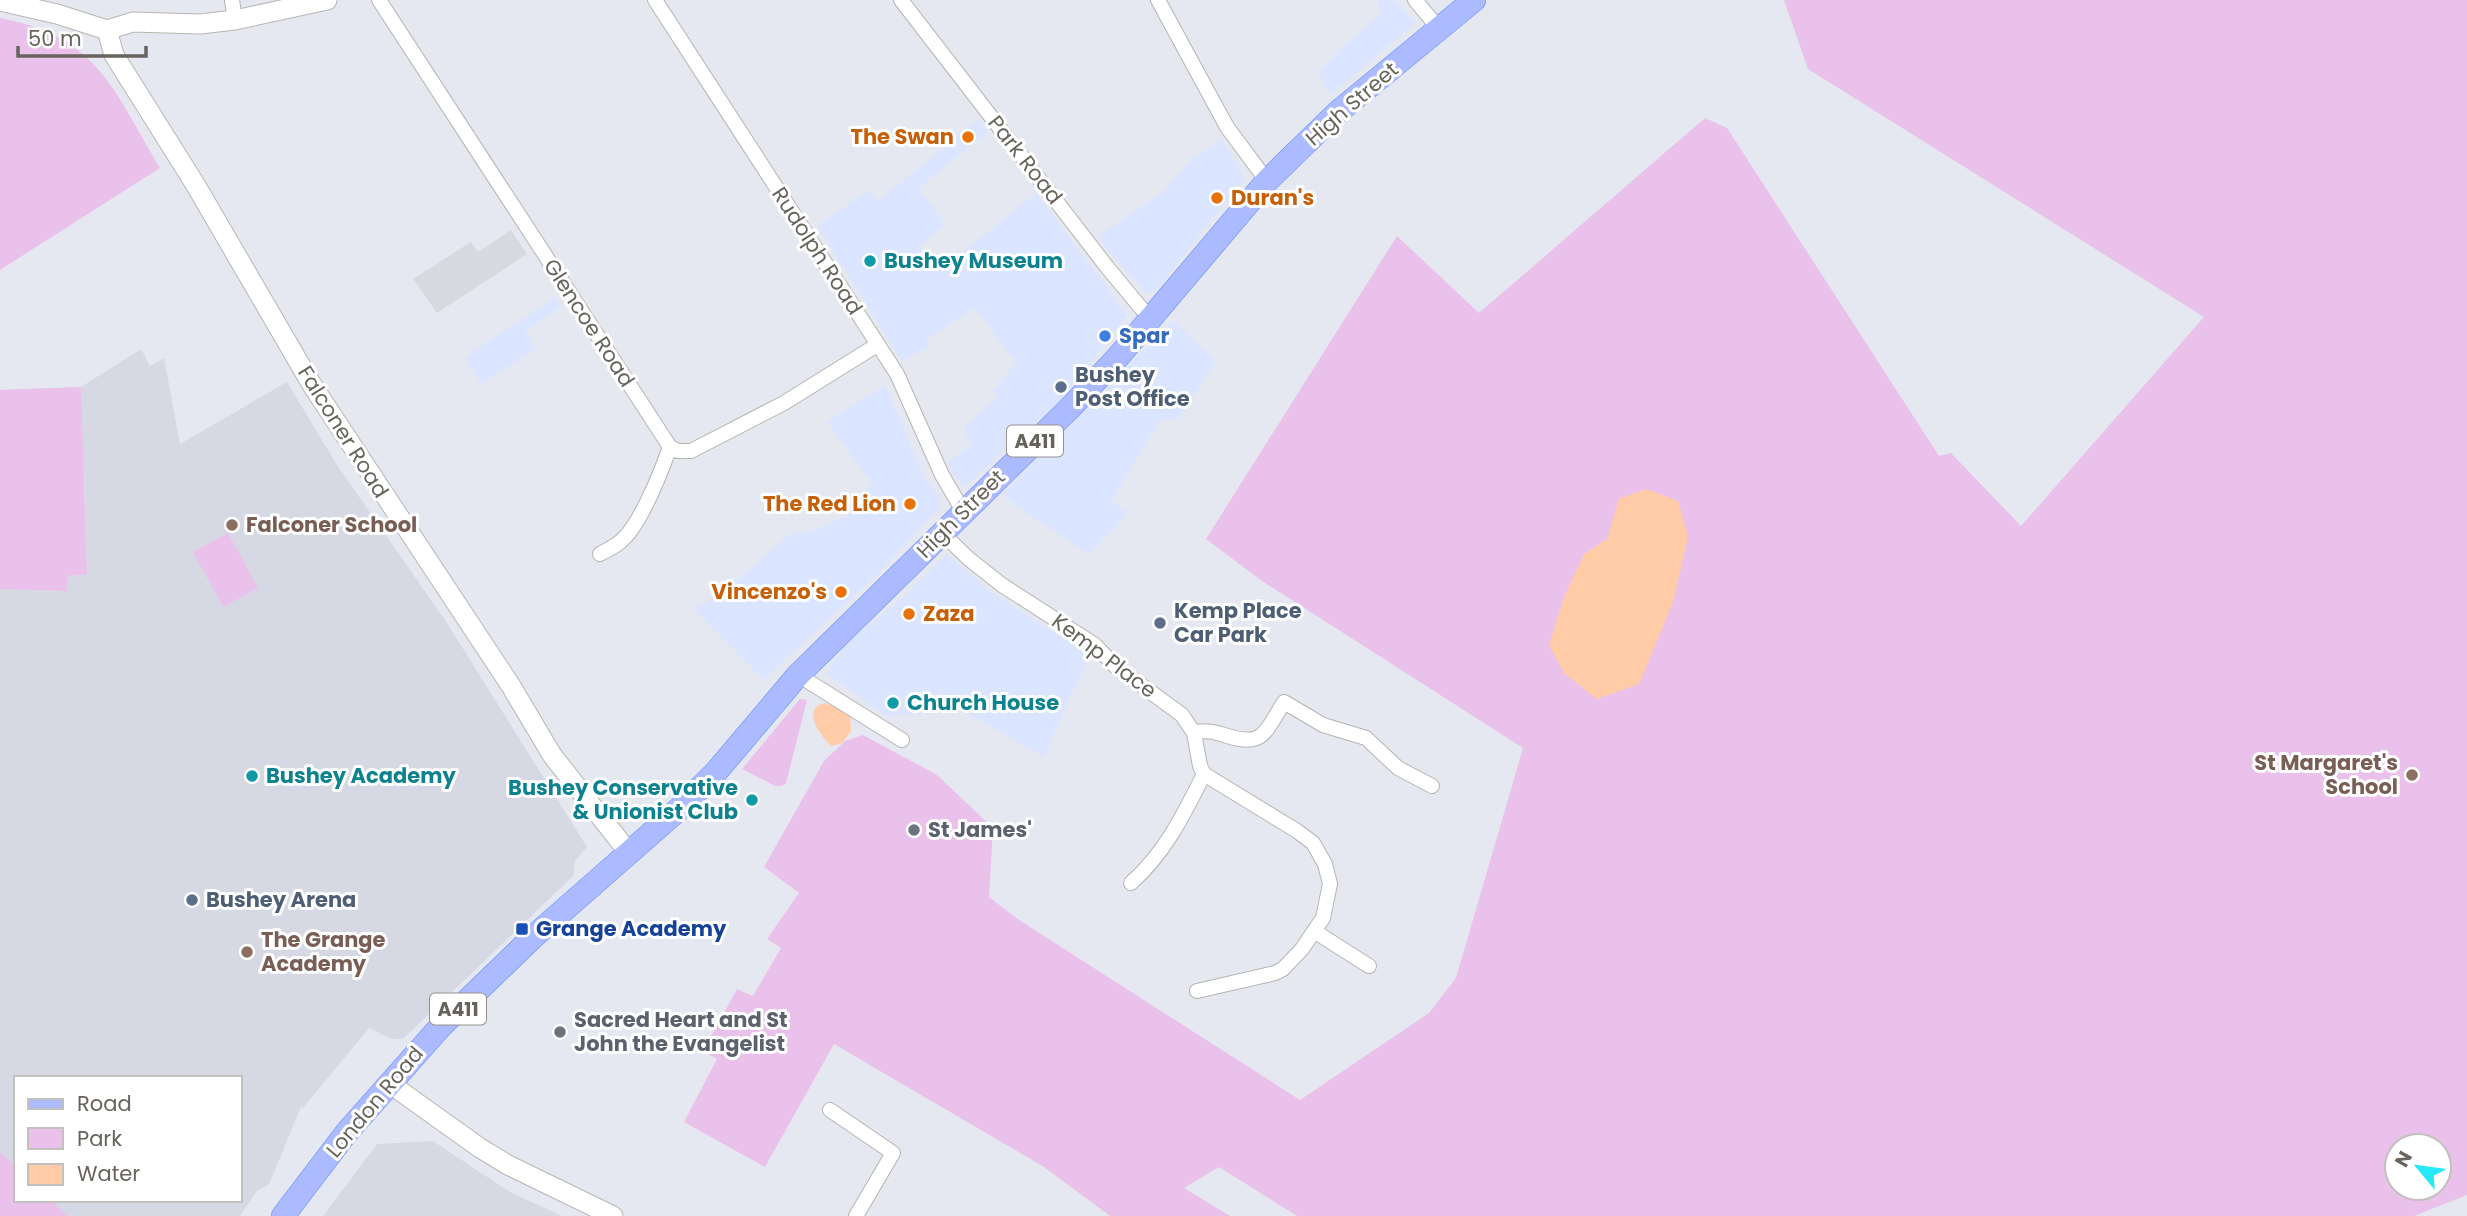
<svg xmlns="http://www.w3.org/2000/svg" width="2467" height="1216" viewBox="0 0 2467 1216" font-family="Poppins,sans-serif">
  <style>
    .commercial { fill: #dce5ff }
    .industrial { fill: #d8d9df }
    .education { fill: #d6d9e3; fill-rule: evenodd }
    .green { fill: #e9c1ea; fill-rule: evenodd }
    .water { fill: #ffcca7 }
    .lines { fill: none; stroke-linecap: round; stroke-linejoin: round }
    .street-casing { stroke: #b6b4ae; stroke-width: 16 }
    .secondary-casing { stroke: #b9b6b0; stroke-width: 21 }
    .primary-casing { stroke: #5485fb; stroke-width: 24 }
    .street { stroke: #fff; stroke-width: 14 }
    .secondary { stroke: #fff; stroke-width: 19 }
    .primary { stroke: #acbbff; stroke-width: 23 }
    .food-dot { fill: #e8710a; stroke: #fff; stroke-width: 2.5 }
    .culture-dot { fill: #0f9aa8; stroke: #fff; stroke-width: 2.5 }
    .shop-dot { fill: #3f7fe0; stroke: #fff; stroke-width: 2.5 }
    .service-dot { fill: #5c6f8a; stroke: #fff; stroke-width: 2.5 }
    .education-dot { fill: #8d6e63; stroke: #fff; stroke-width: 2.5 }
    .worship-dot { fill: #6b7280; stroke: #fff; stroke-width: 2.5 }
    .transit-dot { fill: #1a4fb4; stroke: #fff; stroke-width: 2.5 }
    .labels { text-anchor: middle; stroke-width: 6; stroke-linejoin: round; paint-order: stroke }
    .shield { fill: #fff; stroke: #95928e; stroke-width: 2 }
    .shield-label { font-size: 19px; font-weight: bold; fill: #67635d }
    .street-label { font-size: 21px; fill: #67635d; stroke: #fff }
    .food-label { font-size: 21px; font-weight: bold; fill: #c56008; stroke: #fff; text-anchor: end }
    .culture-label { font-size: 21px; font-weight: bold; fill: #0d838f; stroke: #fff; text-anchor: start }
    .shop-label { font-size: 21px; font-weight: bold; fill: #366cbe; stroke: #fff; text-anchor: start }
    .service-label { font-size: 21px; font-weight: bold; fill: #4e5e75; stroke: #fff; text-anchor: start }
    .education-label { font-size: 21px; font-weight: bold; fill: #785e54; stroke: #fff; text-anchor: start }
    .worship-label { font-size: 21px; font-weight: bold; fill: #5b616d; stroke: #fff; text-anchor: start }
    .transit-label { font-size: 21px; font-weight: bold; fill: #164399; stroke: #fff; text-anchor: start }
  </style>
  <rect width="100%" height="100%" fill="#e6e8f1"/>
  <!-- commercial -->
  <g class="commercial">
    <polygon points="1380,0 1394,0 1416,23 1330,95 1319,72 1341,48 1382,13 1377,2"/>
    <polygon points="978,120 988,132 918,188 946,224 919,247 940,270 1036,193 1128,316 1061,400 964,487 952,473 948,462 972,444 965,434 965,426 997,397 992,391 1016,363 975,308 927,339 930,346 902,361 817,226 868,190 878,201"/>
    <polygon points="1222,140 1244,178 1155,292 1146,293 1114,258 1098,236 1163,192 1191,159"/>
    <polygon points="555,298 561,307 525,331 536,349 481,384 465,357"/>
    <polygon points="1173,320 1216,362 1178,419 1160,420 1111,502 1127,512 1117,526 1089,554 1016,506 1003,494"/>
    <polygon points="885,385 924,476 940,498 940,507 877,575 763,680 694,609 726,590 791,533 809,532 843,518 869,498 864,491 872,484 827,422"/>
    <polygon points="947,554 989,591 1090,655 1043,757 966,712 886,716 826,673 845,645 904,596"/>
  </g>
  <!-- industrial -->
  <polygon class="industrial" points="511,230 527,254 437,313 413,279 471,242 478,252"/>
  <!-- education -->
  <g class="education">
    <path d="M141,349L150,366L164,358L180,444L287,382L337,465L447,623L587,847L575,861L573,876L403,1039H391L369,1028L303,1108L301,1107L269,1184L257,1191L240,1216H0V589L67,591L68,575H87L84,472L0,390L81,387ZM16,1078H240V1200H16Z"/>
    <polygon points="433,1141 510,1192 562,1216 323,1216 377,1144"/>
  </g>
  <!-- green -->
  <g class="green">
    <path d="M1784,0H2467V1195L2414,1216H1297L1219,1167L1184,1188L1230,1216H1110L1044,1167L834,1044L765,1167L684,1122L717,1059L703,1051L737,989L753,996L781,948L767,939L799,893L764,867L824,761L845,741L863,735L937,775L993,828L989,897L1019,920L1300,1100L1429,1013L1456,978L1523,748L1262,581L1206,539L1397,236L1479,313L1705,118L1727,128L1939,456L1951,453L2021,526L2204,317L1808,69ZM2397,1146H2439V1188H2397Z"/>
    <path d="M0,18C97,36 114,90 160,168L0,270Z"/>
    <polygon points="81,387 87,575 68,575 67,591 0,589 0,390"/>
    <polygon points="228,533 258,588 223,607 193,552"/>
    <polygon points="800,699 807,700 786,783 782,786 775,786 742,769"/>
    <polygon points="0,1152 16,1167 16,1200 51,1200 67,1216 0,1216"/>
  </g>
  <!-- water -->
  <g class="water">
    <polygon points="1646,489 1678,501 1688,537 1673,602 1639,684 1597,699 1564,673 1549,645 1564,597 1584,554 1607,539 1619,499"/>
    <path d="M826,703L850,715L851,731L842,743L831,746C820,735 800,708 826,703Z"/>
  </g>
  <g class="lines">
    <!-- street casing -->
    <g class="street-casing">
      <g id="street">
        <polyline points="232,0 235,20"/>
        <polyline points="379,0 670,447 678,451 691,451 784,403 877,345"/>
        <polyline points="655,0 897,374 942,475 963,511"/>
        <polyline points="901,0 1107,267 1141,308 1152,318"/>
        <polyline points="1158,0 1227,127 1267,181"/>
        <polyline points="1415,0 1440,30"/>
        <polyline points="941,532 969,559 1002,585 1095,645 1115,666 1182,715 1194,733 1200,766 1204,774 1297,831 1313,843 1325,864 1330,884 1323,918 1302,949 1283,969 1275,973 1197,991"/>
        <path d="M600,554C607,550 614,547 620,542C640,526 661,472 670,447"/>
        <polyline points="798,675 902,740"/>
        <path d="M1194,733C1203,730 1211,731 1221,734C1263,748 1263,736 1284,702L1323,725L1366,738L1398,768L1432,786"/>
        <path d="M1131,883C1165,853 1184,814 1204,774"/>
        <polyline points="1314,931 1369,966"/>
        <polyline points="830,1110 893,1153 856,1216"/>
      </g>
    </g>
    <!-- secondary casing -->
    <g class="secondary-casing">
      <g id="secondary">
        <polyline points="0,1 57,14 107,30"/>
        <polyline points="107,30 114,55 195,184 312,385 511,686 552,755 629,853"/>
        <polyline points="107,30 133,22 200,24 235,20 327,0"/>
        <polyline points="389,1083 480,1148 508,1165 613,1216"/>
      </g>
    </g>
    <!-- primary casing -->
    <g class="primary-casing">
      <polyline id="primary" points="283,1216 347,1132 441,1026 532,938 679,809 716,772 798,675 1070,408 1118,357 1267,181 1338,112 1474,0"/>
    </g>
    <!-- street -->
    <use href="#street" class="street"/>
    <!-- secondary -->
    <use href="#secondary" class="secondary"/>
    <!-- primary -->
    <use href="#primary" class="primary"/>
  </g>
  <!-- markers -->
  <g class="food-dot">
    <circle cx="968" cy="137" r="7"/>
    <circle cx="1217" cy="198" r="7"/>
    <circle cx="910" cy="504" r="7"/>
    <circle cx="841" cy="592" r="7"/>
    <circle cx="909" cy="614" r="7"/>
  </g>
  <g class="culture-dot">
    <circle cx="870" cy="261" r="7"/>
    <circle cx="893" cy="703" r="7"/>
    <circle cx="252" cy="776" r="7"/>
    <circle cx="752" cy="800" r="7"/>
  </g>
  <circle class="shop-dot" cx="1105" cy="336" r="7"/>
  <g class="service-dot">
    <circle cx="1061" cy="387" r="7"/>
    <circle cx="1160" cy="623" r="7"/>
    <circle cx="192" cy="900" r="7"/>
  </g>
  <g class="education-dot">
    <circle cx="232" cy="525" r="7"/>
    <circle cx="2412" cy="775" r="7"/>
    <circle cx="247" cy="952" r="7"/>
  </g>
  <g class="worship-dot">
    <circle cx="914" cy="830" r="7"/>
    <circle cx="560" cy="1032" r="7"/>
  </g>
  <rect class="transit-dot" x="515" y="922" width="14" height="14" rx="3.5"/>
  <g class="labels">
    <!-- shield labels -->
    <g class="shield">
      <rect x="1007" y="425.5" width="56" height="31" rx="5"/>
      <rect x="430" y="993.5" width="56" height="31" rx="5"/>
    </g>
    <g class="shield-label">
      <text x="1035" y="448">A411</text>
      <text x="458" y="1016">A411</text>
    </g>
    <!-- street labels -->
    <g class="street-label">
      <text transform="translate(1352 104) rotate(-41)" y="7">High Street</text>
      <text transform="translate(1025 160) rotate(52)" y="7">Park Road</text>
      <text transform="translate(817 251) rotate(57)" y="7">Rudolph Road</text>
      <text transform="translate(589 323) rotate(57)" y="7">Glencoe Road</text>
      <text transform="translate(343 432) rotate(58)" y="7">Falconer Road</text>
      <text transform="translate(961 514) rotate(-45)" y="7">High Street</text>
      <text transform="translate(1104 656) rotate(37)" y="7">Kemp Place</text>
      <text transform="translate(375 1102) rotate(-50)" y="7">London Road</text>
    </g>
    <!-- food labels -->
    <g class="food-label">
      <text x="954" y="144">The Swan</text>
      <text x="1231" y="205" text-anchor="start">Duran's</text>
      <text x="896" y="511">The Red Lion</text>
      <text x="827" y="599">Vincenzo's</text>
      <text x="923" y="621" text-anchor="start">Zaza</text>
    </g>
    <!-- culture labels -->
    <g class="culture-label">
      <text x="884" y="268">Bushey Museum</text>
      <text x="907" y="710">Church House</text>
      <text x="266" y="783">Bushey Academy</text>
      <text x="738" y="795" text-anchor="end">Bushey Conservative<tspan x="738" dy="24">&amp; Unionist Club</tspan></text>
    </g>
    <!-- shop labels -->
    <g class="shop-label">
      <text x="1119" y="343">Spar</text>
    </g>
    <!-- service labels -->
    <g class="service-label">
      <text x="1075" y="382">Bushey<tspan x="1075" dy="24">Post Office</tspan></text>
      <text x="1174" y="618">Kemp Place<tspan x="1174" dy="24">Car Park</tspan></text>
      <text x="206" y="907">Bushey Arena</text>
    </g>
    <!-- education labels -->
    <g class="education-label">
      <text x="246" y="532">Falconer School</text>
      <text x="2398" y="770" text-anchor="end">St Margaret's<tspan x="2398" dy="24">School</tspan></text>
      <text x="261" y="947">The Grange<tspan x="261" dy="24">Academy</tspan></text>
    </g>
    <!-- worship labels -->
    <g class="worship-label">
      <text x="928" y="837">St James'</text>
      <text x="574" y="1027">Sacred Heart and St<tspan x="574" dy="24">John the Evangelist</tspan></text>
    </g>
    <!-- transit labels -->
    <g class="transit-label">
      <text x="536" y="936">Grange Academy</text>
    </g>
  </g>
  <!-- legend -->
  <rect x="14" y="1076" width="228" height="126" fill="#ffffff" stroke="#c2c1be" stroke-width="2"/>
  <rect x="28" y="1099" width="35" height="10" fill="#acbbff" stroke="#c2c1be" stroke-width="2"/>
  <text x="77" y="1111" font-size="21" fill="#67635d">Road</text>
  <rect x="28" y="1128" width="35" height="21" fill="#e9c1ea" stroke="#c2c1be" stroke-width="2"/>
  <text x="77" y="1146" font-size="21" fill="#67635d">Park</text>
  <rect x="28" y="1164" width="35" height="21" fill="#ffcca7" stroke="#c2c1be" stroke-width="2"/>
  <text x="77" y="1181" font-size="21" fill="#67635d">Water</text>
  <!-- north arrow -->
  <g transform="translate(2418 1167) rotate(299)"><circle r="33" fill="#ffffff" stroke="#c2c1be" stroke-width="2"/>
  <path d="M0-5L12 26L0 18L-12 26Z" fill="#27e8f6"/>
  <text y="-10" font-size="19" font-weight="bold" text-anchor="middle" fill="#67635d">N</text>
  </g>
  <!-- scale -->
  <path d="M18 46v10h128v-10" fill="none" stroke="#67635d" stroke-width="3.5"/>
  <text x="28" y="46" font-size="21" fill="#67635d" stroke="#ffffff" stroke-width="5" paint-order="stroke">50 m</text>
</svg>
